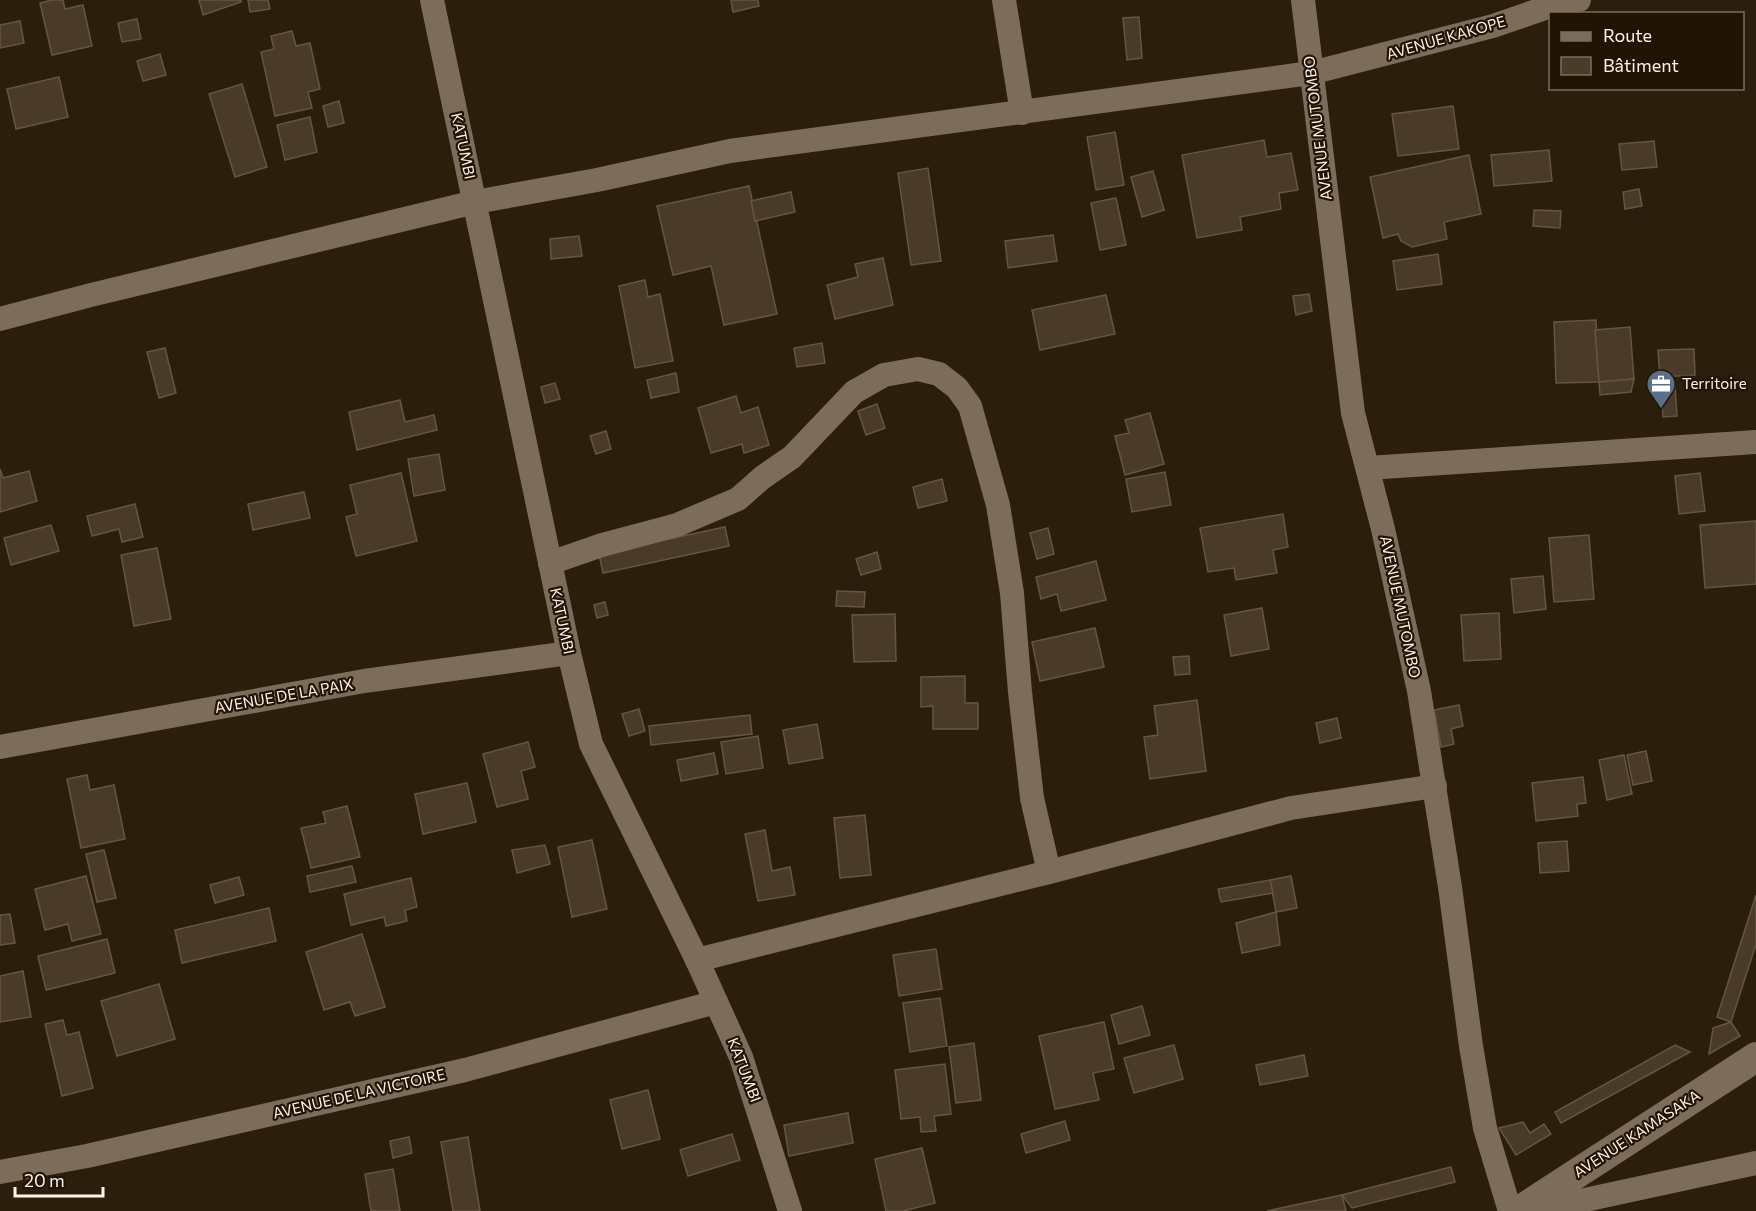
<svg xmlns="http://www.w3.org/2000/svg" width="1756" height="1211" viewBox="0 0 1756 1211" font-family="Commissioner,sans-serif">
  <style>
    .building { fill: #4a3b29; stroke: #655542; stroke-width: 1.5 }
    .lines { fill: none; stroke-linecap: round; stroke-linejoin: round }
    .minor { stroke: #7d6c59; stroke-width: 24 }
    .tertiary { stroke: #7d6c59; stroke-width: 30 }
    .labels { text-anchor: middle; stroke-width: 4.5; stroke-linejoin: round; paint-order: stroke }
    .street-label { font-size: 15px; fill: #fdf3e8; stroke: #221404 }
    .poi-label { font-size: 15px; fill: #fdf3e8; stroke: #221404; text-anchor: start }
  </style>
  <rect width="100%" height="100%" fill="#2c1e0d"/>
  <!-- building -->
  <g class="building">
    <polygon points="52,0 63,0 65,9 83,5 92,46 52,55 40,3"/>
    <polygon points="199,0 241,0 241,2 203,15"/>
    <polygon points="248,0 268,0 270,9 250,12"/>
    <polygon points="731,0 758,0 759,6 733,12"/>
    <polygon points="1139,17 1142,58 1127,60 1123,18"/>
    <polygon points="137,19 141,39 122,42 118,23"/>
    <polygon points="20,21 24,43 0,48 0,25"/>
    <polygon points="292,31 296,46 310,43 320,89 308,92 312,108 275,116 261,52 274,49 271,36"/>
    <polygon points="160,54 166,75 143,81 137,61"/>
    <polygon points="59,77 68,117 16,129 7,89"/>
    <polygon points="242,84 267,167 235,177 209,94"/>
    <polygon points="339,101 344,123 328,127 323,106"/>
    <polygon points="1453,106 1459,149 1398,156 1392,114"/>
    <polygon points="310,117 317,152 285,160 277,125"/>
    <polygon points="1115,132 1124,185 1096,190 1087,137"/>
    <polygon points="1264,140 1267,157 1291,153 1298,190 1279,193 1281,209 1240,217 1242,230 1197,238 1182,155"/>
    <polygon points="1654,141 1657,167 1622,170 1619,144"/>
    <polygon points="1549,150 1552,181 1494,186 1491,155"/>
    <polygon points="1469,155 1481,214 1444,222 1447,239 1412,247 1401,241 1398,234 1383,238 1370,177"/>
    <polygon points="928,168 941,261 911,265 898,173"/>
    <polygon points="1153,171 1164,210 1142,217 1131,177"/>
    <polygon points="749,186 777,314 724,325 711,266 673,275 657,206"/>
    <polygon points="1639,189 1642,206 1625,209 1623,192"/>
    <polygon points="791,192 795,212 755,221 751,201"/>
    <polygon points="1116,198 1126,245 1100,250 1091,203"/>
    <polygon points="1534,210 1561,211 1560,228 1533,226"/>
    <polygon points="1053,235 1057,261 1008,268 1005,241"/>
    <polygon points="579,236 582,256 551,259 550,239"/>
    <polygon points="1438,254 1442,284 1397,290 1393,261"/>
    <polygon points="883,258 893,305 835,319 827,285 858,277 855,264"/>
    <polygon points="645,280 648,297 660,294 673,361 635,368 619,286"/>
    <polygon points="1309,294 1312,311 1296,315 1293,296"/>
    <polygon points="1106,295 1115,334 1040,350 1032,310"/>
    <polygon points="1596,320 1599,382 1556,383 1554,322"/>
    <polygon points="1630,327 1634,379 1599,382 1595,330"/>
    <polygon points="822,343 825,363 797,367 794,348"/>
    <polygon points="165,348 176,393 159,398 147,352"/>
    <polygon points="1694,349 1695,375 1660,377 1658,350"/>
    <polygon points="676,373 679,392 651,398 647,380"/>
    <polygon points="1634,379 1631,392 1600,395 1599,382"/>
    <polygon points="555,383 560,399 545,403 541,387"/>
    <polygon points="1675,386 1677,416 1663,417 1661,387"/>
    <polygon points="736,396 741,413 758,407 769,445 744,453 742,444 711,453 698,408"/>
    <polygon points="400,400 405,422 434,415 437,430 357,450 349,412"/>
    <polygon points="877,404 885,428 866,435 858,411"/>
    <polygon points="1150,413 1164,464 1125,475 1115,436 1129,433 1125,420"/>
    <polygon points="606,431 611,449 596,454 590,436"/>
    <polygon points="439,454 445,490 414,496 408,459"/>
    <polygon points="0,469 3,478 29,471 37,501 0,512"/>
    <polygon points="1165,472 1171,505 1132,512 1126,479"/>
    <polygon points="401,473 417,541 356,556 346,517 357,514 350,485"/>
    <polygon points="1700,473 1705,511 1679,514 1675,476"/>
    <polygon points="942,479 947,501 918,508 913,487"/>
    <polygon points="304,492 310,518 253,530 248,504"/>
    <polygon points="135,504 143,537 122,542 119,529 92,536 87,516"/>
    <polygon points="1283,514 1288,547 1273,550 1277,573 1236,580 1234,568 1208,572 1200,528"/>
    <polygon points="1756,521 1756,584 1705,588 1700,525"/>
    <polygon points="51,525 59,551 11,565 4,538"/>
    <polygon points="725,527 729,546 603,573 599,554"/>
    <polygon points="1048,528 1054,554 1037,559 1030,533"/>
    <polygon points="1589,535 1594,599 1554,602 1549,538"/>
    <polygon points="157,548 171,619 134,626 121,555"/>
    <polygon points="877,552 881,569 861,575 856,559"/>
    <polygon points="1096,561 1106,600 1061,611 1057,594 1041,599 1036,577"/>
    <polygon points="1543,576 1546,609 1514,613 1511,579"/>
    <polygon points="837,591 865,592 864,607 836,606"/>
    <polygon points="605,602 608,615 597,618 594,605"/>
    <polygon points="1262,608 1269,649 1231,656 1224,615"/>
    <polygon points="1499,613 1501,659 1464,661 1461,615"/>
    <polygon points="895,614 896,661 854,662 852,615"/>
    <polygon points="1095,628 1104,667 1040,681 1032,642"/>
    <polygon points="1189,656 1190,674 1175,675 1173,657"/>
    <polygon points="965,676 965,703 978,703 978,729 933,729 933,706 921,707 921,677"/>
    <polygon points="1197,700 1206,771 1150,779 1144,737 1158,735 1154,706"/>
    <polygon points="1459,705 1463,726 1451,729 1454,744 1441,747 1434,710"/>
    <polygon points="639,709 645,731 629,736 622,714"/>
    <polygon points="750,715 752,734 651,745 649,726"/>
    <polygon points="1337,718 1341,738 1320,743 1316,723"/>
    <polygon points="817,724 823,758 789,764 783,730"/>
    <polygon points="758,736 763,768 726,774 721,742"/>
    <polygon points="528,742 535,767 521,771 528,799 497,807 483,754"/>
    <polygon points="1646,751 1652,781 1633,785 1627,755"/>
    <polygon points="714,753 718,774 681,781 677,760"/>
    <polygon points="1624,755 1632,794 1607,800 1599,760"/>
    <polygon points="87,775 90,790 114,785 125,839 81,848 67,779"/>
    <polygon points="1583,777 1586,803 1577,804 1578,816 1536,821 1532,783"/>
    <polygon points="467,783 476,822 423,834 415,794"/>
    <polygon points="347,806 360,857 311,868 301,828 326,823 323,812"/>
    <polygon points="865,815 871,875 840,878 834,818"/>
    <polygon points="765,830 772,871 790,867 795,895 758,901 745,834"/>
    <polygon points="592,840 607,909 572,917 558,847"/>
    <polygon points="1567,841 1569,871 1540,873 1538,843"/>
    <polygon points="545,845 550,864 517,873 512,850"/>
    <polygon points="104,850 116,898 97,902 86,854"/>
    <polygon points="352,866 356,882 310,892 307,876"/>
    <polygon points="86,876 101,934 72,941 68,924 45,930 35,889"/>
    <polygon points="1291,876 1297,908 1276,912 1270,880"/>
    <polygon points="239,877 244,895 215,903 210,885"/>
    <polygon points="411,878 417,907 405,910 407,921 386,926 384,917 351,925 344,894"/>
    <polygon points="1270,880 1273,893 1221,902 1218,889"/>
    <polygon points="1756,895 1756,944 1731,1022 1717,1017"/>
    <polygon points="269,908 276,941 182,963 175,930"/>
    <polygon points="1276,912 1280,945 1242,953 1236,923"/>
    <polygon points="10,914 15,943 0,945 0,915"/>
    <polygon points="362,934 385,1007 355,1016 350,1002 324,1010 306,952"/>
    <polygon points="107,939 115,973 46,990 38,956"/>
    <polygon points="936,949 942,989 899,996 893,955"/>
    <polygon points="23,971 31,1017 0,1022 0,976"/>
    <polygon points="159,984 175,1039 117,1056 101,1001"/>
    <polygon points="940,998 947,1046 910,1052 903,1003"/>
    <polygon points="1142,1006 1150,1035 1119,1044 1111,1015"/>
    <polygon points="63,1020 67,1035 79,1032 93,1088 62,1096 45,1024"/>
    <polygon points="1104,1022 1114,1069 1093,1073 1099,1100 1055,1109 1039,1036"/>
    <polygon points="1731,1022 1740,1036 1709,1054 1713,1028"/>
    <polygon points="974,1043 981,1100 956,1103 949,1047"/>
    <polygon points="1174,1045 1183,1079 1134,1093 1124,1058"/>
    <polygon points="1675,1045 1690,1052 1561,1123 1555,1112"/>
    <polygon points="1304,1055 1308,1076 1260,1085 1256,1065"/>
    <polygon points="945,1064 951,1114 934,1116 936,1131 921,1132 920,1117 901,1119 895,1070"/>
    <polygon points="648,1090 660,1139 622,1149 610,1100"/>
    <polygon points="848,1113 853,1143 789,1156 784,1125"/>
    <polygon points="1065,1121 1070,1140 1026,1153 1021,1134"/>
    <polygon points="1523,1122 1530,1133 1544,1124 1551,1134 1516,1155 1499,1128"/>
    <polygon points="732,1134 740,1160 688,1176 680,1150"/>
    <polygon points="409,1137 412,1153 393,1158 390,1141"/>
    <polygon points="468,1137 480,1211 453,1211 441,1142"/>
    <polygon points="922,1148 935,1203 903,1211 886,1211 875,1159"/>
    <polygon points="1451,1167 1455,1182 1352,1208 1342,1195"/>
    <polygon points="393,1169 400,1211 371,1211 365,1174"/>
    <polygon points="1342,1195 1346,1211 1267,1211"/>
  </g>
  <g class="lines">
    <!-- minor -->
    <g class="minor">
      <polyline points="432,0 569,653 591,744 697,960 741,1057 790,1211"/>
      <polyline points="1004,0 1022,113"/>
      <polyline points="1303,0 1353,413 1383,529 1419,691 1450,887 1471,1046 1485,1128 1510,1211"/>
      <polyline points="0,319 91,295 475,202 597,180 730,151 1311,73 1493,26 1548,7 1579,0"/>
      <polyline points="1368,468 1756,442"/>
      <polyline points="550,563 602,545 677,525 738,499 763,477 792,457 854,392 884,375 918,369 939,374 957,388 970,406 998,505 1012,593 1020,692 1032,798 1049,872"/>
      <polyline points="0,747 364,681 569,653"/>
      <polyline points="697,960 1049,872 1291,808 1435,786"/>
      <polyline points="0,1172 87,1156 465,1070 716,1002"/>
      <polyline points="1534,1211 1756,1163"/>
    </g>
    <!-- tertiary -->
    <polyline class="tertiary" points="1519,1211 1756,1057"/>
  </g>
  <!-- icons -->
  <defs>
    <g id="office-pin" transform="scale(1.5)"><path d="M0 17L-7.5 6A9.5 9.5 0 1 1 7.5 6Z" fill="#5c6f8a" stroke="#221404"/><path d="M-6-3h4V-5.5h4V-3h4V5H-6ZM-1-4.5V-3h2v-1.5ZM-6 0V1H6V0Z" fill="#fff"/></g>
  </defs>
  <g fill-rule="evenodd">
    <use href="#office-pin" x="1661" y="384"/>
  </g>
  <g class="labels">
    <!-- street labels -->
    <g class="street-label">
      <text transform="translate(1446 38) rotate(-16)" y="5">AVENUE KAKOPE</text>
      <text transform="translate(1318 128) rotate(-97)" y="5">AVENUE MUTOMBO</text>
      <text transform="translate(463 146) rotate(78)" y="5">KATUMBI</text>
      <text transform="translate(1400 607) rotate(78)" y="5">AVENUE MUTOMBO</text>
      <text transform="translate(562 621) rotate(78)" y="5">KATUMBI</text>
      <text transform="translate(284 696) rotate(-10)" y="5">AVENUE DE LA PAIX</text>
      <text transform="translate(744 1070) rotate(69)" y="5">KATUMBI</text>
      <text transform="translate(359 1094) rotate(-13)" y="5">AVENUE DE LA VICTOIRE</text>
      <text transform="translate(1637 1134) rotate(-33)" y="5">AVENUE KAMASAKA</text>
    </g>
    <!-- poi labels -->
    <g class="poi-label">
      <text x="1682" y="389">Territoire</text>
    </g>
  </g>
  <!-- legend -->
  <rect x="1549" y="12" width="195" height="78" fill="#221404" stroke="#7a6d5f" stroke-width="1.5"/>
  <rect x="1561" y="32" width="30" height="9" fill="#7d6c59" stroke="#7a6d5f" stroke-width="1.5"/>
  <text x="1603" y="42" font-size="18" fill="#fdf3e8">Route</text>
  <rect x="1561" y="57" width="30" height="18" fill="#4a3b29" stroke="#7a6d5f" stroke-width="1.5"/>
  <text x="1603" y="72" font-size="18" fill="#fdf3e8">Bâtiment</text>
  <!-- scale -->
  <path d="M15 1187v9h88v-9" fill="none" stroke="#fdf3e8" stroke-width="3"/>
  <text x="24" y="1187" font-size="18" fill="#fdf3e8" stroke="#221404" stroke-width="4.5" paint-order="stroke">20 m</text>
</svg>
